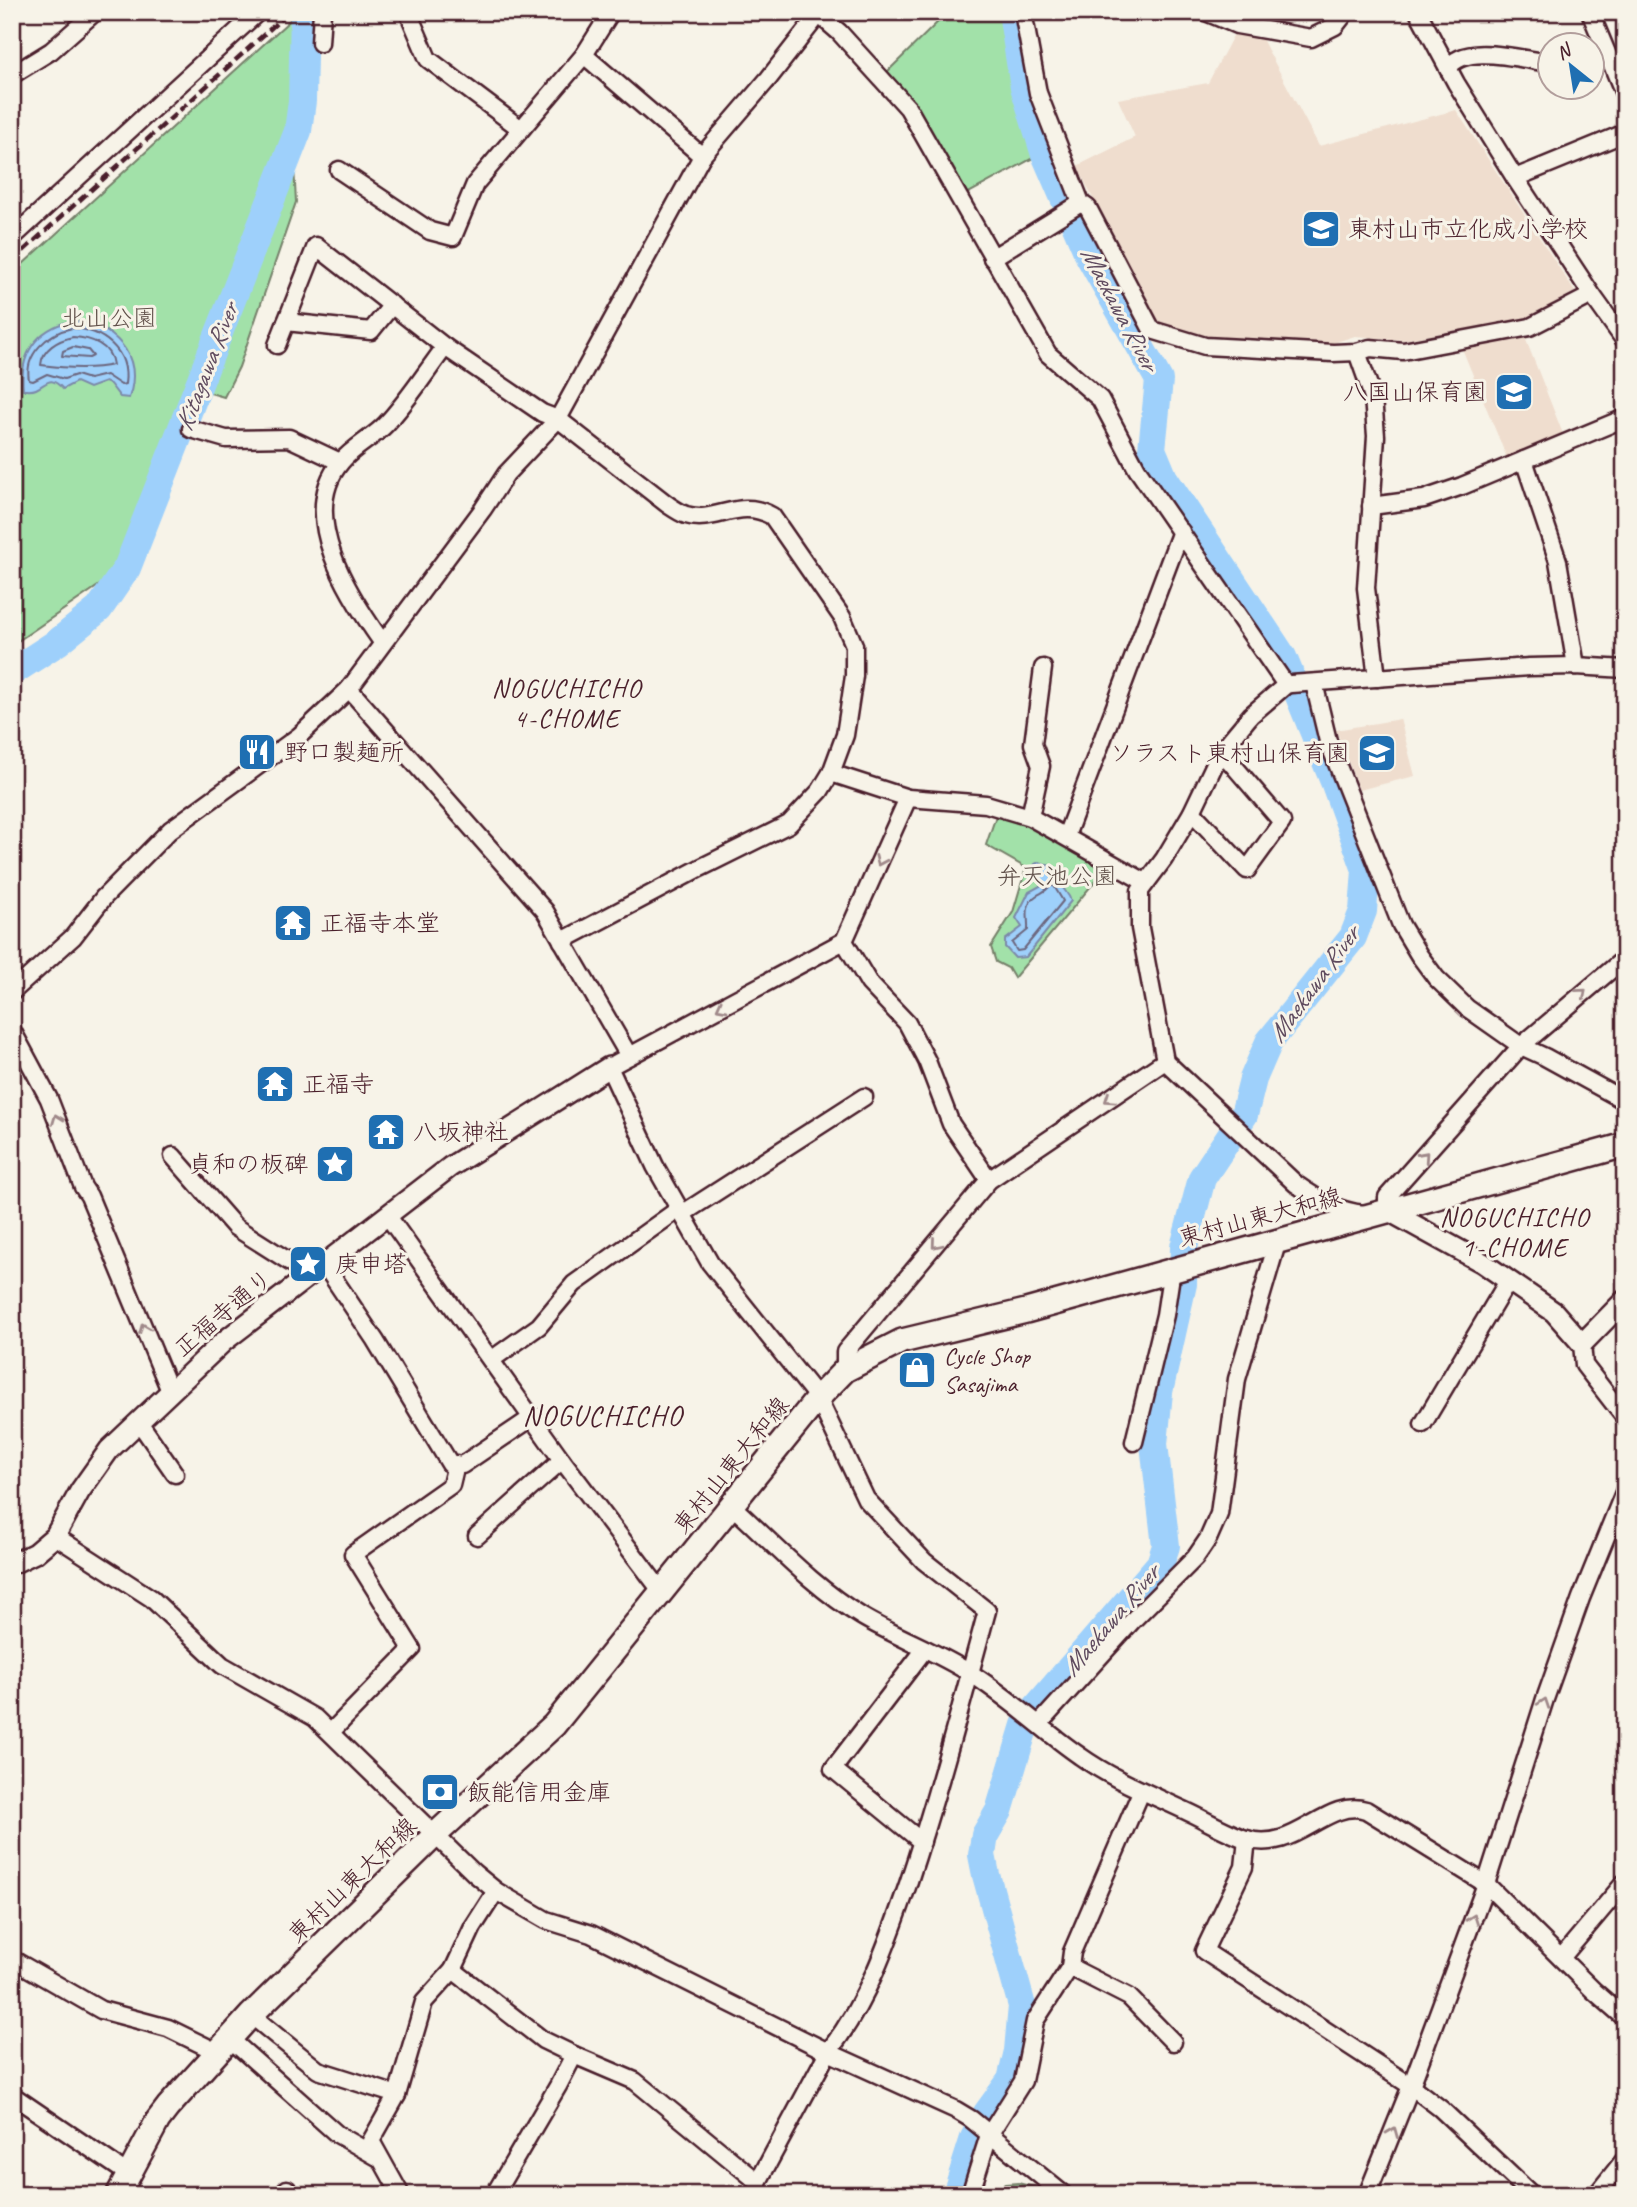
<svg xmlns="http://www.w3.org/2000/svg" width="1637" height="2207" viewBox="0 0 1637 2207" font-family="Caveat,'Klee One',sans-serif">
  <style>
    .built { fill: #efddce }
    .green { fill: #a2e1a9; stroke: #76806a; stroke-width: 2 }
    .water { fill: #9ed0fb; stroke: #7c89a8; stroke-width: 2 }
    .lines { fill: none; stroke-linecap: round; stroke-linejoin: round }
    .shore { stroke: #6c667e; stroke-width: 2 }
    .river { stroke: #9ed0fb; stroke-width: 28 }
    .minor-casing { stroke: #4a1f2b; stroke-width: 21 }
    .tertiary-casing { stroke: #4a1f2b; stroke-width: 24 }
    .secondary-casing { stroke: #4a1f2b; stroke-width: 28 }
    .minor { stroke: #f7f3e8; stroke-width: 16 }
    .tertiary { stroke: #f7f3e8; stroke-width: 19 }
    .secondary { stroke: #f7f3e8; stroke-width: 23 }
    .rail { stroke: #4a1f2b; stroke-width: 4.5; stroke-dasharray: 10 5; stroke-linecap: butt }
    .oneway { stroke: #a0898a }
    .labels { text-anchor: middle; stroke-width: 6; stroke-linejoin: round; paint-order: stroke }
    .poi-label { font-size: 24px; fill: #4a1f2b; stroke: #f7f3e8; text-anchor: start }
    .park-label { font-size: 24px; fill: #60504a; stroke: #f7f3e8 }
    .street-label { font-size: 24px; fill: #4a1f2b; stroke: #f7f3e8 }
    .water-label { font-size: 26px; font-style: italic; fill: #5f4b5f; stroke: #f7f3e8 }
    .neighbourhood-label { font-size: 26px; letter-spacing: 2px; fill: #4a1f2b; stroke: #f7f3e8 }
    .quarter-label { font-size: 28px; letter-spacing: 2px; fill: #4a1f2b; stroke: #f7f3e8 }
  </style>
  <rect width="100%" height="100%" fill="#f7f3e8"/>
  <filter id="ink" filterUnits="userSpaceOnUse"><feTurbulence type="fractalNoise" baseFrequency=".0143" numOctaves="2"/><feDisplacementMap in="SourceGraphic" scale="14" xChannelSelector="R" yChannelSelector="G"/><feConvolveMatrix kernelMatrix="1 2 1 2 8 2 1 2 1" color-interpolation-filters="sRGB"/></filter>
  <g filter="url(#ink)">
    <!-- built -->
    <g class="built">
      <polygon points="1235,32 1261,37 1319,146 1456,110 1575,292 1527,318 1403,340 1355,336 1324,346 1207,341 1154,323 1077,166 1135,137 1118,99 1208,83"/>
      <polygon points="1524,335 1565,439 1509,463 1461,346"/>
      <polygon points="1400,719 1415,776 1359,790 1336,730"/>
    </g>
    <!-- green -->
    <g class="green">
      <polygon points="948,12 1011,12 1024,87 1044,152 965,195 886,73"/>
      <polygon points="298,13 292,129 296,202 239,367 224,397 186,386 114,567 101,584 12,645 12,274"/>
      <polygon points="997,813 1032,824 1107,867 1014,978 1008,968 996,962 991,947 1013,912 1026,868 986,845"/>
      <polygon points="1018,2183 1041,2189 1047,2195 987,2195 1005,2184"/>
    </g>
    <!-- water -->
    <g class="water">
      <path d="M71,321C113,324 144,354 129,398L120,397L110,384L105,382L89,388L76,382L63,389C50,375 48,383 36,389C32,391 27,390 23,390C19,355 36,329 71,321Z"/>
      <path d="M1039,862C1059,868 1053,870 1062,886C1065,892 1069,894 1071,901L1026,957L1015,958L1005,947V940L1022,927L1016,918L1029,892L1042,885L1041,881L1031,872L1035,864Z"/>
    </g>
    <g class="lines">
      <!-- shore -->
      <g class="shore">
        <path d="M72,328C102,330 130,350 125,384L121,385L106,375L89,379L76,375L64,379L47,374L33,381L29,380C24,354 48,333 72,328Z"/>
        <path d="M73,337C91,338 111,345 113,365C90,370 64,368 41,365C42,349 58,340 73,337Z"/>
        <polygon points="73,347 88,350 93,356 89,358 62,356 63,351"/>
        <path d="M1050,886H1054L1063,901L1023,950L1017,951L1012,943L1028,930C1029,918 1023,905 1036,896C1042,892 1045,892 1050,886Z"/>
      </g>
      <!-- river -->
      <g class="river">
        <polyline points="12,672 58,642 99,609 127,568 298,131 302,101 304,12"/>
        <polyline points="956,2195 974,2138 987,2113 1011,2080 1018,2051 1022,2006 986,1875 982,1855 985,1835 999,1811 1025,1725 1036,1708 1160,1564 1166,1546 1154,1444 1159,1392 1183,1284 1184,1247 1202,1178 1244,1115 1253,1079 1269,1042 1353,937 1363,911 1366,870 1335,784 1283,657 1164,478 1152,449 1159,380 1089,256 1044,152 1024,87 1012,12"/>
      </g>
      <!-- minor casing -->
      <g class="minor-casing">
        <g id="minor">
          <polyline points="408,12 428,59 521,129"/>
          <polyline points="816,12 839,32 908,108 1048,354 1100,399 1137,469 1286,685"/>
          <polyline points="1023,12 1038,93 1081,203 1088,208 1152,330 1205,346 1333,353 1357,352 1370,348 1403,351 1530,327 1592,295"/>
          <polyline points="1206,12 1237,25 1311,38 1335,26 1346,12"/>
          <polyline points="1418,12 1456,83 1515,178 1592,295 1625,341"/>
          <polyline points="1590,12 1625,96"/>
          <polyline points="320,43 322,12"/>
          <polyline points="584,55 611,12"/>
          <polyline points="1592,62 1611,59"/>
          <path d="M1448,69C1463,42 1523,60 1550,63"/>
          <polyline points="12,75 51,51 95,12"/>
          <polyline points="339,170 430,231 453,237 475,184 584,55 702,156"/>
          <polyline points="1515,178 1625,133"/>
          <polyline points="12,238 258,12"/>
          <polyline points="992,258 1081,203"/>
          <polyline points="286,322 371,331 392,305"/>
          <polyline points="277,345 316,246 445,347"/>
          <polyline points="1357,352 1373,397 1376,436 1366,588 1377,678"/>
          <polyline points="191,429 226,439 289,438 340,462"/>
          <polyline points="1524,460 1558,561 1576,666"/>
          <polyline points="1371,506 1424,499 1462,486 1625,418"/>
          <path d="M382,642C350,597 296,515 341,462C353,447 373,438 386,424C408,401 426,372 445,347L542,413L558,419L667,504C673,508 680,513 686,515C716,524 739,497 772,516L842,617L854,645V676L845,735L831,773L820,791L789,824L700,868L562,941"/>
          <polyline points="1314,683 1328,741 1401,925 1419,955 1436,978 1467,1008 1521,1046 1545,1057 1625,1101"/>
          <polyline points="349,689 545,911 629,1056"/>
          <polyline points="831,773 908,798 986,804 1030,817 1145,882"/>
          <polyline points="1192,812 1247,870 1282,822 1221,751"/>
          <polyline points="1030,817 1041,766 1033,744 1043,668"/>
          <polyline points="1066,836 1181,531"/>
          <polyline points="844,941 869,983 907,1023 927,1061 951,1124 989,1180"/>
          <polyline points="12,992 73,937 104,897 170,830 299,736 349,689 483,509 506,474 558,419 702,156 769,78 819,14"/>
          <polyline points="12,1030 49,1099 83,1187 89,1196 170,1391"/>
          <polyline points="173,1156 235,1227 309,1274"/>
          <polyline points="1387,1210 1387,1197 1521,1046 1625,958"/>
          <polyline points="682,1214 864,1097"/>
          <path d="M1365,1214C1337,1211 1319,1200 1296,1184L1165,1061L1140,928V891L1164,859L1192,812L1221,751L1251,715L1286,685L1291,684L1529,667L1576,666L1625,669"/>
          <polyline points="387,1215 562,1460 662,1592"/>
          <polyline points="324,1264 375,1340 450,1464 462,1465 533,1417"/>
          <polyline points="1582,1344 1584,1365 1625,1418"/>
          <polyline points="491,1360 539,1326 574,1284 679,1209"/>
          <polyline points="845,1370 845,1352 989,1180 1165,1061"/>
          <polyline points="139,1422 175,1474"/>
          <polyline points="1423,1424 1508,1281"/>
          <polyline points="1134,1442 1165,1315 1172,1269"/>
          <path d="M732,1506C773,1543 813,1587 861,1616C896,1637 935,1651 970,1673C1009,1697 1042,1730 1080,1756C1112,1779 1148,1793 1184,1810C1204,1819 1225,1832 1246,1839C1296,1854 1325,1798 1366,1810L1486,1884L1594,1991L1625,2018"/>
          <polyline points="55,1536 151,1598 222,1665 315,1718 474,1873 496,1891 546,1920 591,1934 828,2052 956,2110 971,2119 1064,2195"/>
          <polyline points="477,1536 562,1460"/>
          <polyline points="1040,1723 1134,1619 1195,1558 1208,1539 1219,1514 1237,1379 1278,1240"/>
          <polyline points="331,1732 412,1649 353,1554 451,1485 456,1464"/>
          <polyline points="1247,1839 1244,1867 1204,1951 1411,2086 1441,2109 1532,2195"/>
          <polyline points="922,1842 833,1769 925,1649"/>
          <polyline points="1561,1958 1625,1882"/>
          <polyline points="12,1959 101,2010 168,2028 217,2052"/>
          <polyline points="1070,1967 1129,1997 1173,2042"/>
          <polyline points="453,1970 543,2040 574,2055 635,2081 758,2182"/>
          <polyline points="251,2015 318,2070 397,2095"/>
          <polyline points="229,2038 337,2134 379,2158"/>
          <polyline points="12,2095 128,2174"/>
          <polyline points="287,2189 293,2195"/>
          <polyline points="401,2195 371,2141 397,2095 424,2002 453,1970 473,1927 496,1891"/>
          <polyline points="494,2195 558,2086 574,2055"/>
          <path d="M758,2195V2182L828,2052C867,2003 888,1942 908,1884C938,1794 962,1702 987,1611L924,1561L866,1499L818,1398L710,1263L655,1166L609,1067L844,941L908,798"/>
          <polyline points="970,2195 989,2135 1023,2081 1035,2021 1070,1967 1072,1952 1141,1792"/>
          <polyline points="1367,2195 1411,2086 1486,1884 1545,1699 1581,1598 1625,1490"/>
          <polyline points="1596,2195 1625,2159"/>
        </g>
      </g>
      <!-- tertiary casing -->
      <g class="tertiary-casing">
        <g id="tertiary">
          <polyline points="1387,1210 1483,1263 1554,1312 1582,1344 1625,1300"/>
          <polyline points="12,1564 35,1553 55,1536 80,1491 109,1450 223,1342 450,1167 609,1067"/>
        </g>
      </g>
      <!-- secondary casing -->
      <g class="secondary-casing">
        <polyline id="secondary" points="118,2195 158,2120 168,2107 251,2015 436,1834 554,1725 818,1398 845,1370 902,1341 1026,1311 1625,1145"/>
      </g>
      <!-- minor -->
      <use href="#minor" class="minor"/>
      <!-- tertiary -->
      <use href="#tertiary" class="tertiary"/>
      <!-- secondary -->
      <use href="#secondary" class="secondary"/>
      <!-- rail -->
      <g class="rail">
        <polyline points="1622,12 1625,20"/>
        <polyline points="12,261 289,12"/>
      </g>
    </g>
    <!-- one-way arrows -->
    <defs><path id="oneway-chevron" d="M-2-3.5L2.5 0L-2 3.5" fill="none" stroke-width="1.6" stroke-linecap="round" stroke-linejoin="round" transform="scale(1.75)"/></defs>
    <g class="oneway">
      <use href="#oneway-chevron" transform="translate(880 861) rotate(114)"/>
      <use href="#oneway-chevron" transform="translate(1582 993) rotate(-41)"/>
      <use href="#oneway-chevron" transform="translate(721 1007) rotate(152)"/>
      <use href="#oneway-chevron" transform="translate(1109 1099) rotate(146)"/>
      <use href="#oneway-chevron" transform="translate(57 1119) rotate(-111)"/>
      <use href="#oneway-chevron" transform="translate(1424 1156) rotate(-48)"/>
      <use href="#oneway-chevron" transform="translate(936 1244) rotate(130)"/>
      <use href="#oneway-chevron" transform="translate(144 1328) rotate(-112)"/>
      <use href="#oneway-chevron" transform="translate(1544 1703) rotate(-71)"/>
      <use href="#oneway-chevron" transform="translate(1473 1919) rotate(-70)"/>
      <use href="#oneway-chevron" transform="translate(1393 2132) rotate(-68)"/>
    </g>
  </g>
  <!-- icons -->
  <defs>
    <g id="school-square" transform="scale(2.0125)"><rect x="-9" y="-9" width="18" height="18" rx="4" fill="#1f6fb2" stroke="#f7f3e8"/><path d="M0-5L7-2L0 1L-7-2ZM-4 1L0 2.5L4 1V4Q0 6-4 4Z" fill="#fff"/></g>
    <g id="restaurant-square" transform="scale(2.0125)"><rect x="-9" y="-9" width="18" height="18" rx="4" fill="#1f6fb2" stroke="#f7f3e8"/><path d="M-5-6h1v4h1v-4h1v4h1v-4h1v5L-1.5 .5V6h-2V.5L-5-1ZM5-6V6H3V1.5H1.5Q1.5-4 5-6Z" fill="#fff"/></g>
    <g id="temple-square" transform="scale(2.0125)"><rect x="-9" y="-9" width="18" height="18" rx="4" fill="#1f6fb2" stroke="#f7f3e8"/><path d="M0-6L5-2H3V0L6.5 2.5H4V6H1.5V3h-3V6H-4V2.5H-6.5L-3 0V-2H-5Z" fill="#fff"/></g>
    <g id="sight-square" transform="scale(2.0125)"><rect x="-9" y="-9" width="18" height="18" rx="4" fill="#1f6fb2" stroke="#f7f3e8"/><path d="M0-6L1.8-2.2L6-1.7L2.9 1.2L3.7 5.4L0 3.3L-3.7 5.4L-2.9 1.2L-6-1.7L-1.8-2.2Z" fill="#fff"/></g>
    <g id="shop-square" transform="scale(2.0125)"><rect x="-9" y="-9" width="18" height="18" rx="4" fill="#1f6fb2" stroke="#f7f3e8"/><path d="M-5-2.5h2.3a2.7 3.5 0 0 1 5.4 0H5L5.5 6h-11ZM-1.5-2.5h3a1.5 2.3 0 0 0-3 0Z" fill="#fff"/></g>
    <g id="bank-square" transform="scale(2.0125)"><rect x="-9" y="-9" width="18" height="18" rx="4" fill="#1f6fb2" stroke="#f7f3e8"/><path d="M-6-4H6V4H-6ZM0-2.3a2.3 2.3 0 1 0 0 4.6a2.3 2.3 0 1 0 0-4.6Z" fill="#fff"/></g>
  </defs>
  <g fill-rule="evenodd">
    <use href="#school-square" x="1321" y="229"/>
    <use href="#school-square" x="1514" y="392"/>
    <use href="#restaurant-square" x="257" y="752"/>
    <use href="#school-square" x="1377" y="753"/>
    <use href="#temple-square" x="293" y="923"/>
    <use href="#temple-square" x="275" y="1084"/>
    <use href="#temple-square" x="386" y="1132"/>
    <use href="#sight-square" x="335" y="1164"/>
    <use href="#sight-square" x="308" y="1264"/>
    <use href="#shop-square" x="917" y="1370"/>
    <use href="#bank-square" x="440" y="1792"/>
  </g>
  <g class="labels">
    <!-- poi labels -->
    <g class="poi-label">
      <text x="1348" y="237">東村山市立化成小学校</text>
      <text x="1487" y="400" text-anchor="end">八国山保育園</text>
      <text x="284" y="760">野口製麺所</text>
      <text x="1350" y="761" text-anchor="end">ソラスト東村山保育園</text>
      <text x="320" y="931">正福寺本堂</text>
      <text x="302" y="1092">正福寺</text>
      <text x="413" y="1140">八坂神社</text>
      <text x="308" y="1172" text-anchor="end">貞和の板碑</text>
      <text x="335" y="1272">庚申塔</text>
      <text x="944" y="1364">Cycle Shop<tspan x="944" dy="28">Sasajima</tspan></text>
      <text x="467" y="1800">飯能信用金庫</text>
    </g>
    <!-- park labels -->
    <g class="park-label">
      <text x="109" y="326">北山公園</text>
      <text x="1057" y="884">弁天池公園</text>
    </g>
    <!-- street labels -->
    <g class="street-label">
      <text transform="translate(1260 1217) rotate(-15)" y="8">東村山東大和線</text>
      <text transform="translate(223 1313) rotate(-40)" y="8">正福寺通り</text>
      <text transform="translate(731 1465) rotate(-51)" y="8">東村山東大和線</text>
      <text transform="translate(352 1880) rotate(-44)" y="8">東村山東大和線</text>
    </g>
    <!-- water labels -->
    <g class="water-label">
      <text transform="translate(1120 308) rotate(62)" y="9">Maekawa River</text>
      <text transform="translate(206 367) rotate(-69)" y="9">Kitagawa River</text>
      <text transform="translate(1313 984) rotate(-54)" y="9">Maekawa River</text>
      <text transform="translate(1110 1620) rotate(-50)" y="9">Maekawa River</text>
    </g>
    <!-- neighbourhood labels -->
    <g class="neighbourhood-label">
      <text x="567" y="697">NOGUCHICHO<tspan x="567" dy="30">4-CHOME</tspan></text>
      <text x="1515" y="1226">NOGUCHICHO<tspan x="1515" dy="30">1-CHOME</tspan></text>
    </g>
    <!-- quarter labels -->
    <g class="quarter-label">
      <text x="603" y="1425">NOGUCHICHO</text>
    </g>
  </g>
  <!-- margin -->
  <rect width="1637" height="2207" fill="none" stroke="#f7f3e8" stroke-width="42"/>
  <rect x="21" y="21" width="1595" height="2165" fill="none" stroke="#4a1f2b" stroke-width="2.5" filter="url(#ink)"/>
  <!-- north arrow -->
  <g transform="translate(1571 66) rotate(330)"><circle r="33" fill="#f7f3e8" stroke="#b29e9c" stroke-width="2"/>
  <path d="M0-5L12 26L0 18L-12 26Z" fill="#1f6fb2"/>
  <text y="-10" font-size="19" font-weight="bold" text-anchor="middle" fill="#4a1f2b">N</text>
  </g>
</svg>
